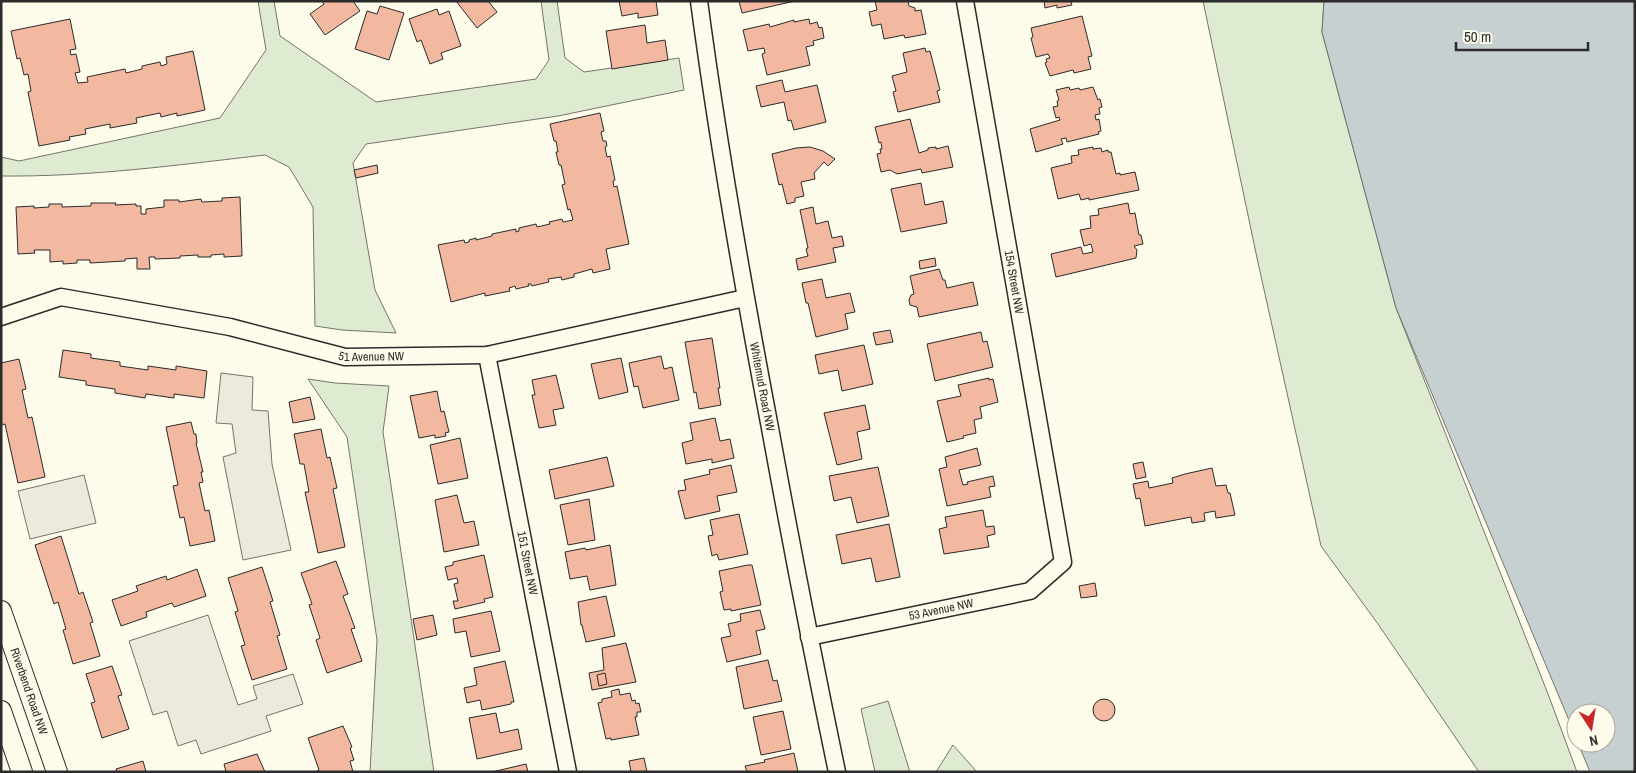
<svg xmlns="http://www.w3.org/2000/svg" width="1636" height="773" viewBox="0 0 1636 773" font-family="'Archivo Narrow',sans-serif">
  <style>
    .green { fill: #deebd1; stroke: #74746e }
    .parking { fill: #eceadb; stroke: #74746e }
    .water { fill: #c7d0d0; stroke: #74746e }
    .building { fill: #f2b8a0; stroke: #2b2b2b }
    .lines { fill: none; stroke-linecap: round; stroke-linejoin: round }
    .minor-casing { stroke: #2b2b2b; stroke-width: 19 }
    .tertiary-casing { stroke: #2b2b2b; stroke-width: 22 }
    .minor { stroke: #fdfbea; stroke-width: 16 }
    .tertiary { stroke: #fdfbea; stroke-width: 20 }
    .labels { text-anchor: middle; stroke-width: 4; stroke-linejoin: round; paint-order: stroke }
    .street-label { font-size: 12px; fill: #2b2b2b; stroke: #fdfbea }
  </style>
  <rect width="100%" height="100%" fill="#fdfbea"/>
  <!-- green -->
  <g class="green">
    <path d="M258,1H274L280,36L376,102L536,79L549,60L541,1H557L565,58L584,72L679,58L684,90L558,116L366,144L353,163L375,290L396,333L342,330L315,326L313,207L289,167L265,155C177,165 90,177 1,176V157L19,161L220,118L266,50Z"/>
    <polygon points="1203,1 1324,1 1322,32 1396,308 1548,694 1577,772 1479,772 1378,624 1321,546 1257,258"/>
    <polygon points="308,379 335,383 389,386 383,432 434,772 370,772 377,640 347,437"/>
    <polygon points="888,701 910,772 875,772 861,709"/>
    <polygon points="953,745 977,772 936,772"/>
  </g>
  <!-- parking -->
  <g class="parking">
    <polygon points="221,373 253,377 252,410 268,411 272,464 291,550 243,560 223,457 236,453 232,424 216,423"/>
    <polygon points="84,475 96,523 30,539 18,491"/>
    <polygon points="208,615 238,705 257,699 253,686 293,674 303,704 266,716 271,731 201,754 196,740 178,746 167,711 153,715 129,641"/>
  </g>
  <!-- water -->
  <polygon class="water" points="1324,1 1635,1 1635,772 1590,772 1578,743 1606,743 1606,713 1576,713 1576,737 1396,308 1322,32"/>
  <!-- building -->
  <g class="building">
    <polygon points="322,1 353,1 360,11 325,35 310,14 324,4"/>
    <polygon points="456,1 488,1 497,12 477,28"/>
    <polygon points="619,1 656,1 658,15 638,18 638,13 622,16"/>
    <polygon points="739,1 795,1 742,13"/>
    <polygon points="875,1 908,1 909,6 915,8 915,11 921,10 926,34 905,38 904,35 884,39 881,24 872,26 869,12 877,10"/>
    <polygon points="1044,1 1073,1 1071,2 1072,5 1057,8 1057,5 1045,8"/>
    <polygon points="380,6 404,13 389,60 355,49 367,11 377,14"/>
    <polygon points="437,9 439,15 449,11 461,46 441,53 443,59 430,64 421,40 417,42 409,19"/>
    <polygon points="1082,16 1092,56 1088,57 1091,69 1074,73 1073,70 1050,76 1045,63 1047,62 1046,59 1050,58 1048,54 1036,57 1031,38 1033,37 1031,28"/>
    <polygon points="70,19 76,49 70,50 71,55 76,54 80,72 75,73 78,83 88,82 87,77 125,69 126,73 142,69 142,66 160,62 161,66 167,64 166,57 193,51 205,110 177,116 177,113 161,117 160,113 136,118 137,123 110,128 110,124 85,129 86,134 69,137 70,140 39,146 28,92 31,91 28,74 24,75 20,58 17,59 11,31"/>
    <polygon points="809,19 810,24 817,22 819,28 822,27 824,38 813,41 814,45 806,47 810,65 767,75 762,54 765,53 764,48 748,51 743,30 769,24 770,27 794,20 794,22"/>
    <polygon points="645,25 647,43 665,40 668,60 612,69 606,31"/>
    <polygon points="925,48 926,52 930,51 940,90 937,91 940,102 898,112 893,92 896,91 892,76 907,72 903,53"/>
    <polygon points="782,80 785,92 817,85 826,122 794,130 791,120 788,121 784,102 761,107 756,86"/>
    <polygon points="1069,87 1070,90 1079,88 1080,90 1093,87 1098,100 1100,99 1102,107 1099,108 1100,114 1095,115 1096,120 1099,119 1101,131 1098,132 1099,134 1067,142 1066,138 1061,139 1063,144 1036,152 1030,129 1060,120 1059,117 1056,118 1053,107 1058,106 1057,101 1059,100 1056,90"/>
    <polygon points="600,113 604,131 601,132 603,141 606,141 607,146 605,147 607,157 610,156 615,180 613,181 614,187 617,186 629,244 606,249 610,269 593,273 592,269 574,274 574,277 562,280 561,277 548,279 549,282 532,286 531,284 528,284 529,286 516,289 515,286 509,288 510,291 485,296 485,293 451,302 438,245 464,240 465,243 469,242 469,240 476,238 476,240 492,236 492,234 516,229 516,232 519,231 519,228 536,224 537,227 550,224 549,222 562,219 563,222 573,220 570,209 568,210 562,185 565,184 561,165 559,165 556,152 558,152 556,141 554,141 550,124"/>
    <polygon points="910,119 919,153 928,150 928,148 936,147 936,149 948,146 953,167 922,173 921,169 897,174 890,170 881,172 877,154 881,153 880,149 882,149 881,142 879,143 875,127"/>
    <polygon points="810,147 823,151 835,159 828,166 824,162 814,173 815,179 801,182 804,196 795,198 795,202 787,204 782,184 779,185 772,154 796,148"/>
    <polygon points="1093,147 1093,149 1101,148 1102,152 1108,150 1108,152 1111,152 1116,174 1120,173 1120,175 1135,172 1139,190 1089,200 1089,198 1081,200 1079,194 1058,199 1051,168 1072,163 1071,156 1079,155 1078,150"/>
    <polygon points="377,165 378,173 356,178 354,170"/>
    <polygon points="921,183 925,205 943,201 947,223 901,232 891,189"/>
    <polygon points="240,197 242,256 224,257 224,254 211,255 211,257 198,257 198,255 180,256 180,258 155,259 155,257 149,257 150,269 137,269 137,258 125,259 125,261 90,263 90,260 77,260 77,263 63,264 63,261 50,262 50,250 34,250 35,253 18,254 16,207 34,206 34,208 49,207 49,204 62,204 62,207 91,206 91,203 116,203 115,205 136,204 136,206 141,206 141,214 146,214 146,209 164,207 164,200 179,200 179,202 201,199 202,202 222,201 222,198"/>
    <polygon points="1128,203 1130,214 1135,213 1139,235 1141,235 1143,244 1134,246 1137,250 1136,258 1056,277 1051,254 1081,247 1083,254 1093,252 1091,244 1084,246 1080,230 1091,228 1090,216 1099,215 1098,209"/>
    <polygon points="813,207 816,224 828,221 832,238 842,236 844,246 833,248 836,262 798,270 796,259 808,256 806,249 808,248 800,210"/>
    <polygon points="935,258 936,266 920,269 919,261"/>
    <polygon points="939,269 943,280 945,280 947,288 973,282 978,305 919,317 917,307 910,305 909,300 911,295 914,294 910,276"/>
    <polygon points="822,279 826,298 850,293 855,312 845,314 848,329 816,337 808,303 806,303 802,283"/>
    <polygon points="890,330 893,342 876,345 873,333"/>
    <polygon points="981,332 983,342 987,341 993,367 935,381 927,344"/>
    <polygon points="712,338 720,388 718,388 721,405 699,409 696,392 694,393 685,342"/>
    <polygon points="864,345 873,384 842,391 838,370 819,374 815,355"/>
    <polygon points="63,350 91,354 91,358 120,362 120,366 148,370 148,366 176,370 176,366 207,371 204,398 174,394 174,398 146,394 145,398 115,393 115,389 86,385 86,381 59,377"/>
    <polygon points="661,356 664,369 672,367 679,400 643,408 638,386 634,387 629,363"/>
    <polygon points="621,358 628,392 599,399 591,364"/>
    <polygon points="19,359 26,389 22,390 28,418 32,417 45,477 18,483 5,424 1,425 1,363"/>
    <polygon points="556,375 564,408 553,410 556,425 539,428 532,395 535,395 532,380"/>
    <polygon points="989,378 989,380 993,379 998,402 980,407 982,418 974,420 976,433 963,436 964,438 947,442 937,401 961,396 958,385"/>
    <polygon points="437,391 441,412 444,411 449,432 445,433 446,436 435,438 435,435 419,438 410,396"/>
    <polygon points="310,397 315,419 293,423 289,402"/>
    <polygon points="865,405 870,429 857,432 862,459 837,465 824,413"/>
    <polygon points="715,418 720,441 730,439 734,458 712,463 712,459 686,464 682,443 693,440 690,423"/>
    <polygon points="191,422 194,434 196,434 197,443 196,443 203,472 201,472 203,482 199,483 205,511 209,510 215,541 190,546 184,517 180,518 173,486 178,485 166,427"/>
    <polygon points="321,429 327,458 330,457 337,488 333,489 345,547 318,553 305,492 309,492 304,464 300,464 294,434"/>
    <polygon points="460,438 468,478 438,484 430,445"/>
    <polygon points="977,448 981,465 959,470 963,485 968,484 967,482 993,476 995,486 989,487 991,497 947,506 939,469 947,467 945,457"/>
    <polygon points="607,457 614,486 555,499 549,470"/>
    <polygon points="1143,462 1146,477 1136,479 1133,464"/>
    <polygon points="731,465 737,492 717,496 720,511 685,519 678,491 686,490 684,480 710,474 709,470"/>
    <polygon points="878,467 889,516 857,523 851,497 834,501 829,476"/>
    <polygon points="1212,468 1216,486 1226,485 1228,493 1230,493 1235,515 1216,518 1215,511 1204,513 1205,521 1192,523 1191,517 1145,526 1140,498 1136,499 1133,484 1148,481 1149,488 1173,483 1172,478 1185,474"/>
    <polygon points="457,495 464,523 474,521 479,545 444,552 435,500"/>
    <polygon points="589,499 595,540 568,545 560,505"/>
    <polygon points="983,510 986,527 994,526 995,534 987,536 989,547 944,554 939,529 947,527 945,517"/>
    <polygon points="739,514 748,554 719,560 717,554 712,556 708,536 713,535 710,520"/>
    <polygon points="889,524 900,577 876,582 871,558 842,564 836,535"/>
    <polygon points="61,536 79,594 83,592 93,622 90,623 100,656 73,664 63,630 66,629 58,602 54,604 35,545"/>
    <polygon points="610,545 616,585 590,590 587,576 570,579 565,552 585,548 586,550"/>
    <polygon points="484,555 493,597 484,599 485,602 455,609 453,601 458,601 454,584 458,583 457,578 448,580 445,567 453,565 453,562"/>
    <polygon points="336,561 348,594 343,596 355,628 351,629 362,661 327,673 316,640 320,638 309,605 312,604 301,573"/>
    <polygon points="748,565 752,565 761,605 731,611 731,609 724,610 720,592 723,591 719,571"/>
    <polygon points="262,567 273,601 270,602 280,635 277,636 287,669 252,680 241,646 245,645 235,612 238,611 228,578"/>
    <polygon points="197,569 206,596 174,607 172,603 146,612 147,617 121,626 112,600 138,591 136,586 166,576 167,580"/>
    <polygon points="1095,583 1097,596 1081,598 1079,586"/>
    <polygon points="606,596 615,636 586,642 582,625 581,625 578,602"/>
    <polygon points="760,610 765,629 756,631 761,654 727,662 721,638 731,636 728,624 741,621 740,614"/>
    <polygon points="491,611 500,651 471,657 466,631 455,633 453,619"/>
    <polygon points="433,615 437,635 417,640 413,619"/>
    <polygon points="626,643 636,682 592,690 589,673 604,670 602,648"/>
    <polygon points="768,660 773,681 777,680 782,701 744,709 736,667"/>
    <polygon points="505,661 514,702 511,702 511,704 482,710 480,700 467,703 464,688 477,685 474,668"/>
    <polygon points="112,666 122,695 118,696 129,729 102,738 91,703 95,702 86,674"/>
    <polygon points="605,673 607,684 599,686 597,675"/>
    <polygon points="619,689 620,695 630,693 632,701 635,700 636,704 639,703 641,712 637,712 637,717 635,717 639,735 611,740 611,738 606,739 598,703 602,702 602,699 612,697 611,691"/>
    <circle cx="1104" cy="710" r="11"/>
    <polygon points="783,711 791,749 761,755 753,717"/>
    <polygon points="496,713 500,733 518,729 522,749 477,759 469,718"/>
    <polygon points="343,726 352,747 350,748 354,760 350,761 353,772 315,772 319,770 308,738"/>
    <polygon points="794,753 798,772 747,772 745,766 765,762 764,760"/>
    <polygon points="257,754 265,772 226,772 224,764"/>
    <polygon points="644,758 647,772 631,772 629,761"/>
    <polygon points="143,761 146,772 117,772 116,769"/>
    <polygon points="526,764 528,772 492,772"/>
  </g>
  <g class="lines">
    <!-- minor casing -->
    <g class="minor-casing">
      <g id="minor">
        <path id="s1" d="M699,1C718,144 743,286 770,428C791,543 813,657 837,772"/>
        <path id="s2" d="M1,317L61,297L230,327L345,357L487,355L745,298"/>
        <path id="s3" d="M487,355L568,772"/>
        <path id="s4" d="M809,637L1030,591L1063,562L965,1"/>
      </g>
    </g>
    <!-- tertiary casing -->
    <g class="tertiary-casing">
      <g id="tertiary">
        <path id="s5" d="M1,611L57,772"/>
        <polyline points="1,711 22,772"/>
      </g>
    </g>
    <!-- minor -->
    <use href="#minor" class="minor"/>
    <!-- tertiary -->
    <use href="#tertiary" class="tertiary"/>
  </g>
  <g class="labels">
    <!-- street labels -->
    <g class="street-label">
      <text transform="translate(1014 282) rotate(80)" y="4">154 Street NW</text>
      <text dy="4" stroke="none"><textPath href="#s2" startOffset="380">51 Avenue NW</textPath></text>
      <text dy="4" stroke="none"><textPath href="#s1" startOffset="391">Whitemud Road NW</textPath></text>
      <text dy="4" stroke="none"><textPath href="#s3" startOffset="212">151 Street NW</textPath></text>
      <text dy="4" stroke="none"><textPath href="#s4" startOffset="135">53 Avenue NW</textPath></text>
      <text dy="4" stroke="none"><textPath href="#s5" startOffset="85">Riverbend Road NW</textPath></text>
    </g>
  </g>
  <!-- border -->
  <rect width="1636" height="773" fill="none" stroke="#2b2b2b" stroke-width="5"/>
  <!-- north arrow -->
  <g transform="translate(1591 728) rotate(168)"><circle r="24" fill="#fdfbea" stroke="#a9a89e"/>
  <path d="M0-4L9 19L0 12L-9 19Z" fill="#c62828"/>
  <text y="-8" font-size="14" font-weight="bold" text-anchor="middle" fill="#2b2b2b">N</text>
  </g>
  <!-- scale -->
  <path d="M1456 42v8h132v-8" fill="none" stroke="#2b2b2b" stroke-width="2.5"/>
  <text x="1464" y="42" font-size="15" fill="#2b2b2b" stroke="#fdfbea" stroke-width="4" paint-order="stroke">50 m</text>
</svg>
